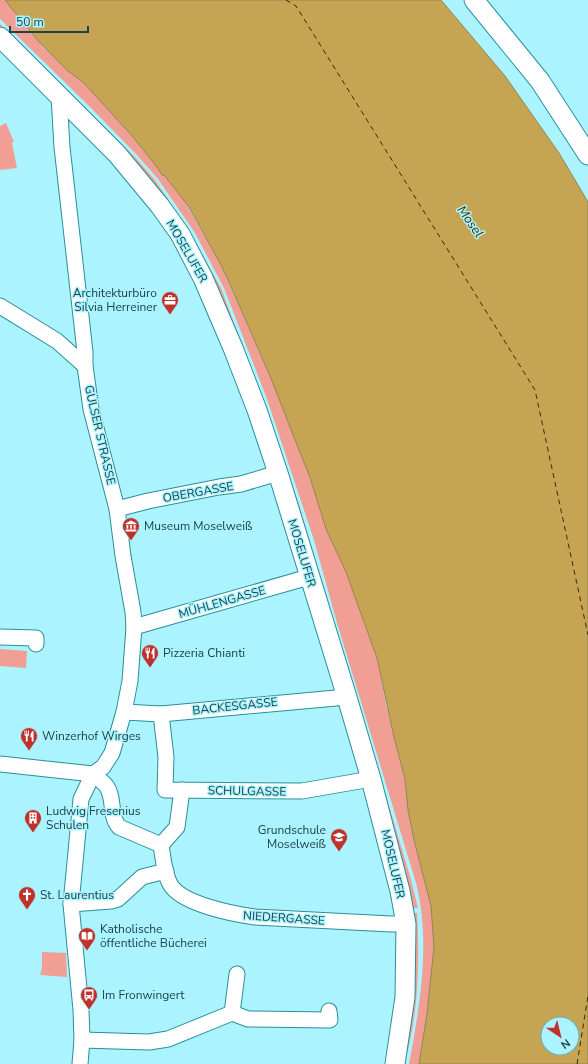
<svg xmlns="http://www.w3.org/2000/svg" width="588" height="1064" viewBox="0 0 588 1064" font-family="'Nunito Sans',sans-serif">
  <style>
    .green { fill: #f19e94 }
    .water { fill: #c5a453; stroke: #928750; fill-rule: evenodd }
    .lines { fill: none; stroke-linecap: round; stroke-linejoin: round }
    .ferry { stroke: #3a2c07; stroke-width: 1; stroke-dasharray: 5 4; stroke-linecap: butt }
    .minor-casing { stroke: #288f9c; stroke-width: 17 }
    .major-casing { stroke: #288f9c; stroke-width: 21 }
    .minor { stroke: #fff; stroke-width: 15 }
    .major { stroke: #fff; stroke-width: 19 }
    .labels { text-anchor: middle; stroke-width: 3; stroke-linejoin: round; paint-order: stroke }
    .street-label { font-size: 12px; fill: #1b4349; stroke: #abf4ff }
    .poi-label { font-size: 12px; fill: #1b4349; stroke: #abf4ff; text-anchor: start }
    .water-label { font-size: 13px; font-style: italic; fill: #3a2c07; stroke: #abf4ff }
  </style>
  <rect width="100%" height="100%" fill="#abf4ff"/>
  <!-- green -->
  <g class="green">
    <path d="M0,0H5L14,9L29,30L43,47L68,71L83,82L133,137L184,200L221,265L270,376L310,477L326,529L346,572L377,658L386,704L405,779L408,810L414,840L431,906L434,947L427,1014L419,1064H409C420,1005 431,942 416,883L337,623L314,540L267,399L224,288L195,233L158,179L136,154L89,106L0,19Z"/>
    <polygon points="0,24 134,156 155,180 191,234 221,288 278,442 300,508 357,699 202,262 0,32"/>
    <polygon points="6,123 14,142 12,143 17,168 0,170 0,126"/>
    <polygon points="0,649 27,651 26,668 0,666"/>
    <polygon points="358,703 410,876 418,908 408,908"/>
    <path d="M409,913H417C419,948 419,983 414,1018C412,1034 408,1049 405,1064H401Z"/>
    <polygon points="42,952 66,953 67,977 40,975 42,968"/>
  </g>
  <!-- water -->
  <path class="water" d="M5,0H441L505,76L559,153L588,202V1064H419L427,1014L434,947L431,906L414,840L408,810L405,779L394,737L377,658L346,572L326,529L310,477L301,455L270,376L229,282L221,265L189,207L164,175H162L157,167L133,137L83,82L68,71L39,42ZM548,1024H572V1048H548Z"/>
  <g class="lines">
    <!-- ferry -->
    <g class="ferry">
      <polyline points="286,0 296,6 535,390 588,635"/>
      <polyline points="577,1064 588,996"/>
    </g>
    <!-- minor casing -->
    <g class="minor-casing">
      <g id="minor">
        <polyline points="59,96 62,147 85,352 85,366 91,409 117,509 123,556 133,612 134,627 130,681 124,712 112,753 103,767 93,774 81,799 71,904 81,1010 82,1040 80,1064"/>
        <polyline points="0,306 57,341 85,366"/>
        <polyline points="117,509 148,501 219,487 241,484 278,473"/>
        <polyline points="134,627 309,577"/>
        <polyline points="0,637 36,638 36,644"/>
        <polyline points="124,712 161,714 336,698 346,694"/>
        <polyline points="161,714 166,757 165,790 302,791 371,779"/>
        <polyline points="0,764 93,774"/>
        <path d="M93,774C97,778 104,782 107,787C115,799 109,816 119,827L161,845L177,827L182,790"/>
        <path d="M161,845C163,857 164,873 170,884C181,904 233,914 255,917L391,924H406"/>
        <polyline points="71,904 111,901 118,899 142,877 166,871"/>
        <polyline points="232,1013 248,1019 330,1020 329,1011"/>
        <polyline points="82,1040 149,1042 168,1039 232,1013 237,974"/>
      </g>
    </g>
    <!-- major casing -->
    <g class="major-casing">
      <g id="major">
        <polyline points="474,0 540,81 588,155"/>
        <polyline points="0,37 117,154 160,206 180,234 203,278 233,348 257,410 278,473 346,694 371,779 400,891 406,924 405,997 395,1064"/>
      </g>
    </g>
    <!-- minor -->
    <use href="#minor" class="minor"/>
    <!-- major -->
    <use href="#major" class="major"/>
  </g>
  <!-- icons -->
  <defs>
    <g id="office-pin" transform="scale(0.9)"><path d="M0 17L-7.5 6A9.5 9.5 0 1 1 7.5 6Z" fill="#bf312b" stroke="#abf4ff"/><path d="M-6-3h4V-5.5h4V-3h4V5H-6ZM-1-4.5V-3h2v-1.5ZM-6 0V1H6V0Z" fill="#fff"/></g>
    <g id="museum-pin" transform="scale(0.9)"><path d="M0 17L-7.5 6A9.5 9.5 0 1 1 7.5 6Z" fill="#bf312b" stroke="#abf4ff"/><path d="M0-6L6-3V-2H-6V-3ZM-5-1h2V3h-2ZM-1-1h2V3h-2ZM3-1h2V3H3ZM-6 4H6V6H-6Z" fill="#fff"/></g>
    <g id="restaurant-pin" transform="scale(0.9)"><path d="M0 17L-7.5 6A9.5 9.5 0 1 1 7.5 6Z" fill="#bf312b" stroke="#abf4ff"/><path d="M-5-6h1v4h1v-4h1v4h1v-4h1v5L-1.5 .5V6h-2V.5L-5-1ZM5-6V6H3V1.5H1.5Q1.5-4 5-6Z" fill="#fff"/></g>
    <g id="building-pin" transform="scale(0.9)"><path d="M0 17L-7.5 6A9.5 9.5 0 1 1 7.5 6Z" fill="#bf312b" stroke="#abf4ff"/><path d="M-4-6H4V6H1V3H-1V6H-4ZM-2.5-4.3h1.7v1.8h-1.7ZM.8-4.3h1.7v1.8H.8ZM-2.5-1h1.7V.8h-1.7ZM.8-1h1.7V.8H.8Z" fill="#fff"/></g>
    <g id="school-pin" transform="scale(0.9)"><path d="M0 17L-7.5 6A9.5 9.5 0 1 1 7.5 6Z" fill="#bf312b" stroke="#abf4ff"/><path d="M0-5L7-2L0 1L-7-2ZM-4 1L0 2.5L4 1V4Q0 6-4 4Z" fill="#fff"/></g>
    <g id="church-pin" transform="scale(0.9)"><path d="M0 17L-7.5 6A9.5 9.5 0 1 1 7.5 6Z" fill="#bf312b" stroke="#abf4ff"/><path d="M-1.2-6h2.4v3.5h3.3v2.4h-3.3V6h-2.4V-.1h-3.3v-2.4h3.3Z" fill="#fff"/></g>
    <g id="library-pin" transform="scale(0.9)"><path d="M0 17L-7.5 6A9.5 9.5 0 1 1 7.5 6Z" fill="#bf312b" stroke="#abf4ff"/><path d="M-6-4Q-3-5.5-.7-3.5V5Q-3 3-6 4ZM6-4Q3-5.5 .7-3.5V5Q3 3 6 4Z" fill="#fff"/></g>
    <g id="bus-pin" transform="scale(0.9)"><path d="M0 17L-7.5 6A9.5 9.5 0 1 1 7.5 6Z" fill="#bf312b" stroke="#abf4ff"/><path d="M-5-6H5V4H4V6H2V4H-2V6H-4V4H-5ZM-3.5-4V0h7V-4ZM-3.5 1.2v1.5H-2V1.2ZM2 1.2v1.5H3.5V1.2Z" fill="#fff"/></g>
  </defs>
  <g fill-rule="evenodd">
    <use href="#office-pin" x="170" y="300"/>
    <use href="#museum-pin" x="131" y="526"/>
    <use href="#restaurant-pin" x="150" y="653"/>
    <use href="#restaurant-pin" x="29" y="736"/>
    <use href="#building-pin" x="33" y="818"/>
    <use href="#school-pin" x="339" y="837"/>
    <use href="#church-pin" x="27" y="895"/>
    <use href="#library-pin" x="87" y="936"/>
    <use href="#bus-pin" x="89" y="995"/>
  </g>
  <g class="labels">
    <!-- street labels -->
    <g class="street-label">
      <text transform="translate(187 251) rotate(60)" y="4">MOSELUFER</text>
      <text transform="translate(100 435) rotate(77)" y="4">GÜLSER STRASSE</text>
      <text transform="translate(198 492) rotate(-10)" y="4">OBERGASSE</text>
      <text transform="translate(302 553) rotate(73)" y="4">MOSELUFER</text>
      <text transform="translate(222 602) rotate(-16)" y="4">MÜHLENGASSE</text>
      <text transform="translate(235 706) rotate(-6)" y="4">BACKESGASSE</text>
      <text transform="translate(247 791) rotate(1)" y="4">SCHULGASSE</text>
      <text transform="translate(393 864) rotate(77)" y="4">MOSELUFER</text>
      <text transform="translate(284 918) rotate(4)" y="4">NIEDERGASSE</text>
    </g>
    <!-- poi labels -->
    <g class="poi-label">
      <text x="157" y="297" text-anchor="end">Architekturbüro<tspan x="157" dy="14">Silvia Herreiner</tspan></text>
      <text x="144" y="530">Museum Moselweiß</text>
      <text x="163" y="657">Pizzeria Chianti</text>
      <text x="42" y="740">Winzerhof Wirges</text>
      <text x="46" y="815">Ludwig Fresenius<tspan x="46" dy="14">Schulen</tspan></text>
      <text x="326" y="834" text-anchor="end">Grundschule<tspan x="326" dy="14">Moselweiß</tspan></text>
      <text x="40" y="899">St. Laurentius</text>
      <text x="100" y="933">Katholische<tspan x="100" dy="14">öffentliche Bücherei</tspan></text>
      <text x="102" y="999">Im Fronwingert</text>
    </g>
    <!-- water labels -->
    <g class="water-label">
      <text transform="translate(471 221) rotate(55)" y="5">Mosel</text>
    </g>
  </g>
  <!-- north arrow -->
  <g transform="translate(560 1036) rotate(145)"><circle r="19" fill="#abf4ff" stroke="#71adb6"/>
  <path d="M0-3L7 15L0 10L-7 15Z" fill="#bf312b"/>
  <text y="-6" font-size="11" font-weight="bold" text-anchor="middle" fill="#1b4349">N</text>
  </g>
  <!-- scale -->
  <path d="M10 26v6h78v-6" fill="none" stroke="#1b4349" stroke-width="2"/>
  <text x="16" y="26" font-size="12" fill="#1b4349" stroke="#abf4ff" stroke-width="3" paint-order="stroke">50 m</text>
</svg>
